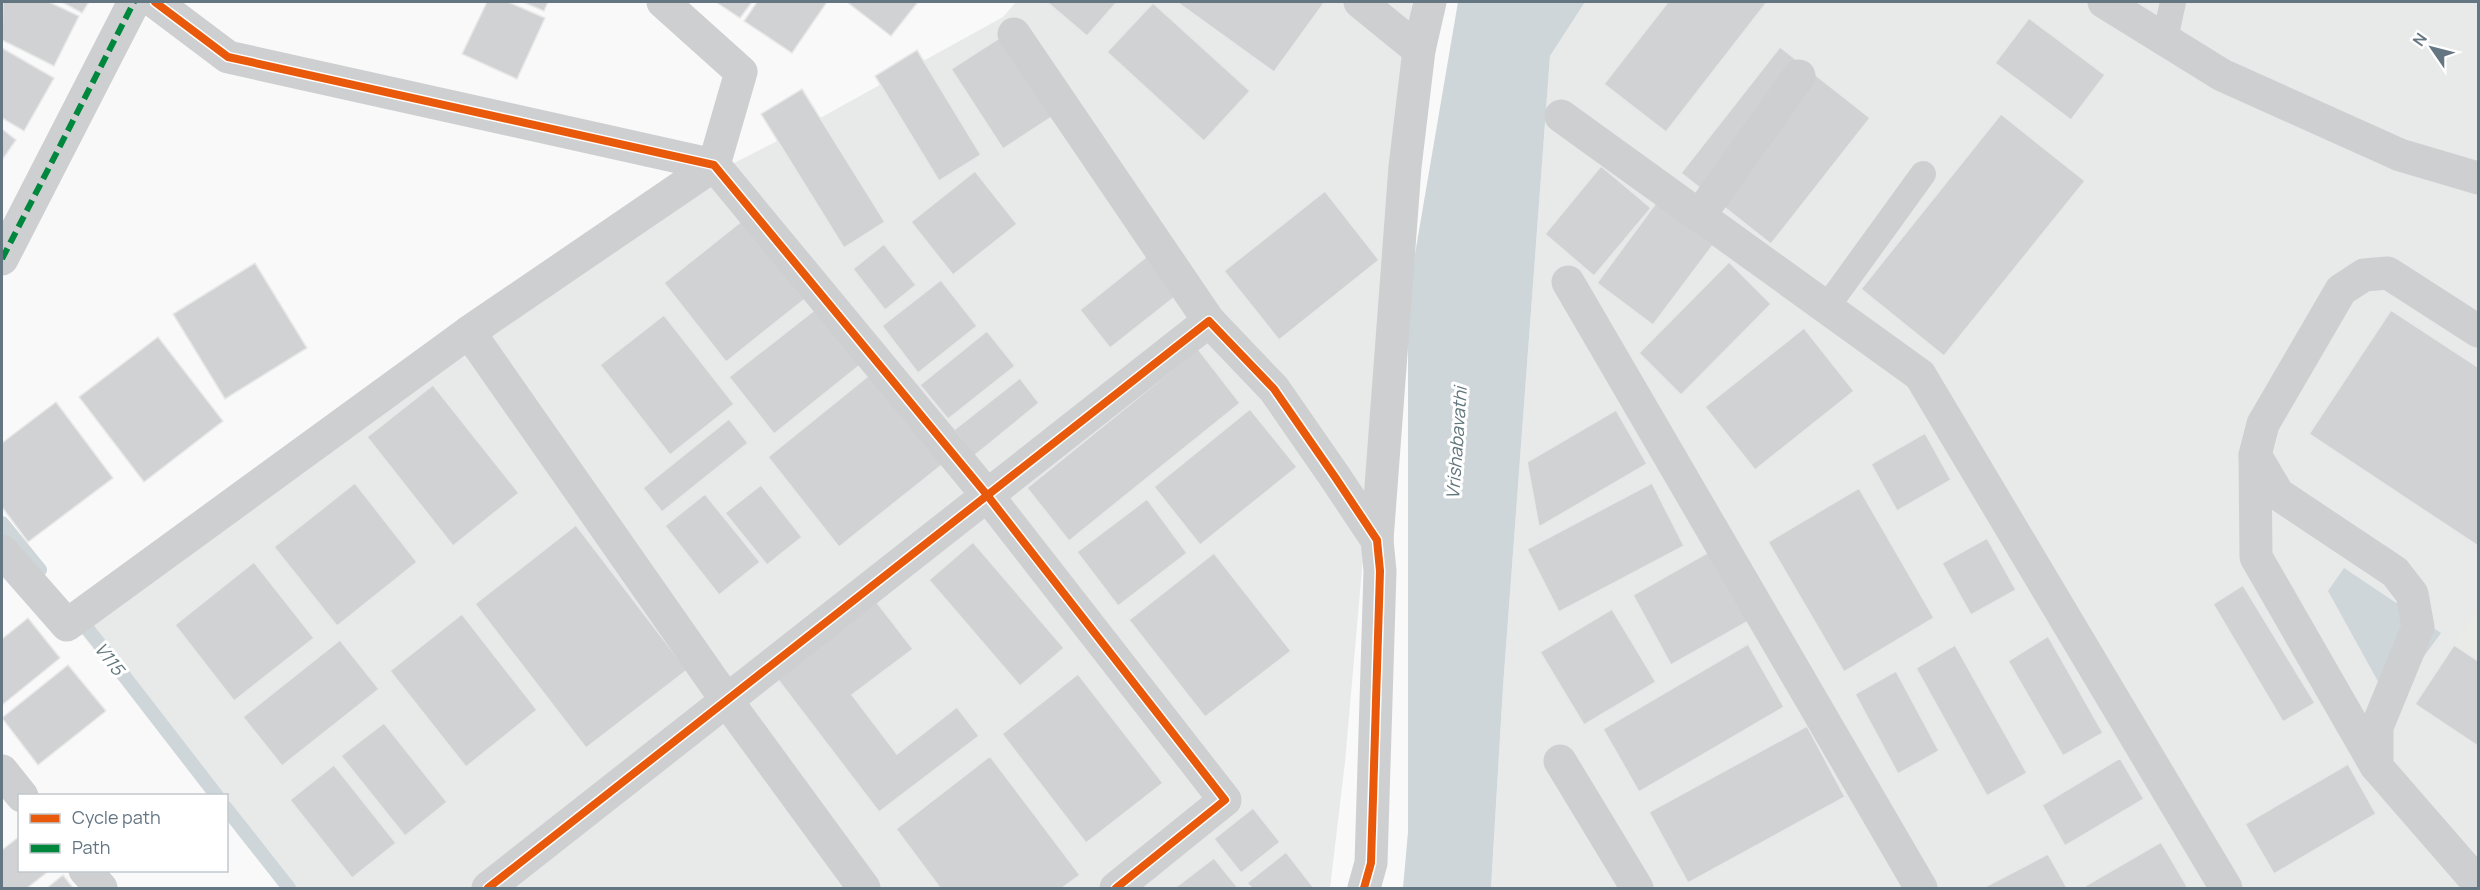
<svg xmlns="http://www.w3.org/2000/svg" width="2480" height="890" viewBox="0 0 2480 890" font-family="Manrope,sans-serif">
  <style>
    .built { fill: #e8e9e9 }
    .green { fill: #e8ebe6 }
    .water { fill: #ced6d9 }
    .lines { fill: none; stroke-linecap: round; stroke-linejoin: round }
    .stream { stroke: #ced6d9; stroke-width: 14 }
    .building { fill: #d0d2d3; stroke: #e8e8e8; stroke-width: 1.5 }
    .service { stroke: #cecfd0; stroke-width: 26 }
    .minor { stroke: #cecfd0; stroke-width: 33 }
    .tertiary { stroke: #cecfd0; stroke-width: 33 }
    .quiet { stroke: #00873e; stroke-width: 6; stroke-dasharray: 12 6; stroke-linecap: butt }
    .cycleway-casing { stroke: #fff; stroke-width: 11 }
    .cycleway { stroke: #e8590c; stroke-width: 8 }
    .labels { text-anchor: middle; stroke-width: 6; stroke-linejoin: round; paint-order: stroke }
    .water-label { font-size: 18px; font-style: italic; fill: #60757c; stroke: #fff }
  </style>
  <rect width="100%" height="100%" fill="#f9f9f9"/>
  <!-- built -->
  <g class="built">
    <polygon points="1016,2 1412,2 1345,762 1330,888 293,888 227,809 226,796 216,795 78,630 599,232 791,134 1003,17"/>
    <polygon points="1585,2 2478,2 2478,888 1491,888 1503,687 1550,56"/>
  </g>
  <!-- green -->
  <polygon class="green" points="2478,607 2478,661 2454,645"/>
  <!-- water -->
  <g class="water">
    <polygon points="1458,2 1585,2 1550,56 1503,687 1491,888 1403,888 1408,832 1408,295"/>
    <polygon points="2344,568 2441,633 2390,703 2328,591"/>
  </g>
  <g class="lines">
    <!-- stream -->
    <g class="stream">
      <polyline points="2,523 40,570"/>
      <polyline points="77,615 217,796"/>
      <polyline points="226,808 289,888"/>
    </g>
  </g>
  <!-- building -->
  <g class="building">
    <polygon points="3,2 49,2 79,16 54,66 2,40"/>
    <polygon points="62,2 89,2 82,13"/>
    <polygon points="487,2 508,2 545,18 517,79 462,54"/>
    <polygon points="523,2 548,2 544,11"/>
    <polygon points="716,2 752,2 740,18"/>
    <polygon points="757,2 827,2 792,53 744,21"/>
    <polygon points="847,2 918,2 891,36"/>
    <polygon points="1047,2 1117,2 1087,36"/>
    <polygon points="1177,2 1321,2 1324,3 1274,72"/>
    <polygon points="1668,2 1767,2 1666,132 1604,84"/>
    <polygon points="1153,3 1250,91 1204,141 1107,52"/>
    <polygon points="2029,18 2105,75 2071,120 1995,63"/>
    <polygon points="1007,33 1058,113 1003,149 951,69"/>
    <polygon points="1780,47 1870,118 1771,244 1681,173"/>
    <polygon points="2,48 54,78 24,131 2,118"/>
    <polygon points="917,50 981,155 939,181 875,76"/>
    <polygon points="802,89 885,222 844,248 761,114"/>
    <polygon points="2001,114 2085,181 1944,356 1861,289"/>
    <polygon points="2,129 16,140 2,160"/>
    <polygon points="1601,166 1651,208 1594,276 1545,234"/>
    <polygon points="975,171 1017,224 953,275 911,222"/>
    <polygon points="1325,191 1379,260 1279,340 1224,271"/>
    <polygon points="1656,203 1713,245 1653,325 1597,283"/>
    <polygon points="743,220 805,299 726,362 664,283"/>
    <polygon points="884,244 916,285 885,310 853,269"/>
    <polygon points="1150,254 1181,292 1110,348 1080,310"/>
    <polygon points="1729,262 1771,304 1681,395 1639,353"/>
    <polygon points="255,263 307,348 225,399 173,314"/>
    <polygon points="941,280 977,326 918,373 882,326"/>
    <polygon points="821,305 865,361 774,434 729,377"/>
    <polygon points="2391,310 2478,367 2478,546 2309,434"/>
    <polygon points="664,315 734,404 670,455 600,365"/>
    <polygon points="1804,328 1854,391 1755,470 1705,407"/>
    <polygon points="987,331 1015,366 948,419 920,385"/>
    <polygon points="158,337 223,421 144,482 79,397"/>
    <polygon points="1198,349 1240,403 1069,541 1027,488"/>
    <polygon points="872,373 943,464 839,547 768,457"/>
    <polygon points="1020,378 1039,403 974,456 954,430"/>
    <polygon points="433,385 519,493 453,546 367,437"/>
    <polygon points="56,402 113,478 28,542 2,507 2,443"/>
    <polygon points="1250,409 1297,467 1200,545 1154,487"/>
    <polygon points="1616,410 1647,464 1539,527 1527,462"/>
    <polygon points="729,419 748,443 662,512 643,488"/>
    <polygon points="1925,433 1951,480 1897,511 1871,464"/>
    <polygon points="355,483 417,562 337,626 274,547"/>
    <polygon points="1652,483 1684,546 1559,612 1527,549"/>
    <polygon points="761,485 802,537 767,565 725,513"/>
    <polygon points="1859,488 1934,618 1844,672 1768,542"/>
    <polygon points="705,494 760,562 719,595 665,526"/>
    <polygon points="1147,499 1187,553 1118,606 1077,552"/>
    <polygon points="576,525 687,670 586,748 475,604"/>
    <polygon points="1987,538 2016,590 1971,615 1942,563"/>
    <polygon points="973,542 1064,648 1020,686 929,580"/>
    <polygon points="1714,549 1754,618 1671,665 1633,595"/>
    <polygon points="1214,553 1291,651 1205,717 1129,620"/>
    <polygon points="254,562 314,638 234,701 175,625"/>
    <polygon points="2243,585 2315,703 2283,722 2213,604"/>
    <polygon points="875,600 913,649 852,695 897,754 957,707 979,736 879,812 776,677"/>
    <polygon points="1612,609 1656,682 1584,725 1540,652"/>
    <polygon points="462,614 537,710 466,767 390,671"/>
    <polygon points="28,618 60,658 2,705 2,639"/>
    <polygon points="2048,636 2103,733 2063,756 2008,661"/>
    <polygon points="340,640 379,689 282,766 243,717"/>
    <polygon points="1748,644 1784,707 1639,792 1603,729"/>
    <polygon points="1955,645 2027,773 1987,796 1916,668"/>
    <polygon points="2454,645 2478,661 2478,746 2415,704"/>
    <polygon points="68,665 106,711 38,765 2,718"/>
    <polygon points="1896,671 1939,751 1898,774 1855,694"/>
    <polygon points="1078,674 1163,783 1086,843 1002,734"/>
    <polygon points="384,723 447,802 405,836 341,756"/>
    <polygon points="1807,726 1845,797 1688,883 1649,812"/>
    <polygon points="990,756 1080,875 1062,888 940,888 896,829"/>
    <polygon points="2120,758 2144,799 2065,846 2042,805"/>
    <polygon points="2348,764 2376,814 2274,874 2245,824"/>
    <polygon points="334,765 396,843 352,878 290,800"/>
    <polygon points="1253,808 1280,842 1241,873 1214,839"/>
    <polygon points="20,836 20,870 50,870 27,888 2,888 2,850"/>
    <polygon points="2161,842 2188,888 2086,888 2085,886"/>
    <polygon points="1286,852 1314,888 1252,888 1247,883"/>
    <polygon points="2048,854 2067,888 1983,888"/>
    <polygon points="1214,858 1238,888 1175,888"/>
    <polygon points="63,875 73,888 47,888"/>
  </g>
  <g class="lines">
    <!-- service -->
    <g class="service">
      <polyline points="2165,39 2173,2"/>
      <polyline points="1826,308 1923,174"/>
    </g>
    <!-- minor -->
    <g class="minor">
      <polyline points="155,2 228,57 714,165 987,495 1225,800 1116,888"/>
      <polyline points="1360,2 1419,50"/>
      <polyline points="2104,2 2222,75 2400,155 2478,178"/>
      <polyline points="1014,34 1209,321"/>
      <polyline points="1561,116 1920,375 2226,888"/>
      <polyline points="1699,216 1799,76"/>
      <polyline points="2,259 134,2"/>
      <polyline points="1568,282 1921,888"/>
      <polyline points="2478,331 2388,273 2364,275 2341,290 2263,424 2255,455 2278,494 2395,572 2412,594 2418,627 2377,727 2377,767 2478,883"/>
      <polyline points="469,332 714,165 741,72 663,2"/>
      <polyline points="2255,456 2256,557 2376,766"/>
      <polyline points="1377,540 1405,167 1419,50 1430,2"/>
      <polyline points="2,551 67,625 469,332 727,701 864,888"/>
      <polyline points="1560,761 1637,888"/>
      <polyline points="488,888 1209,321 1274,389 1335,477 1377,540 1380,571 1371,863 1364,888"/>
    </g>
    <!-- tertiary -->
    <g class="tertiary">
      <polyline points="2,771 22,796"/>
      <polyline points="85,870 101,888"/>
    </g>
    <!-- quiet -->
    <polyline class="quiet" points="2,259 134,2"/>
    <!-- cycleway casing -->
    <g class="cycleway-casing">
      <g id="cycleway">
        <polyline points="155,2 228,57 714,165 987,495 1225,800 1116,888"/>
        <polyline points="488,888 1209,321 1274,389 1335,477 1377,540 1380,571 1371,863 1364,888"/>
      </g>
    </g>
    <!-- cycleway -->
    <use href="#cycleway" class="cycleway"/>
  </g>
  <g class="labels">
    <!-- water labels -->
    <g class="water-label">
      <text transform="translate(1457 443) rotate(-86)" y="6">Vrishabavathi</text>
      <text transform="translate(109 659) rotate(52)" y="6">V115</text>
    </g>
  </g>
  <!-- border -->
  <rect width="2480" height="890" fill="none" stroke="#657683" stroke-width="6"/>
  <!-- legend -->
  <rect x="18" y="794" width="210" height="78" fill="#ffffff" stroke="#c1c8cd" stroke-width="1.5"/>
  <rect x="30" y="814" width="30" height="9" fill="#e8590c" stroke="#c1c8cd" stroke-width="1.5"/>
  <text x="72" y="824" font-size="18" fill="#657683">Cycle path</text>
  <rect x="30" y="844" width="30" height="9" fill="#00873e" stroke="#c1c8cd" stroke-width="1.5"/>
  <text x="72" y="854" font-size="18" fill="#657683">Path</text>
  <!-- north arrow -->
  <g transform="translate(2432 48) rotate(305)" stroke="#ffffff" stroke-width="4.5" paint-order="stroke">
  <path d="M0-4.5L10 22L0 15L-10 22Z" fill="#657683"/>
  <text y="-9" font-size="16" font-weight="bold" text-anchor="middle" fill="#657683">N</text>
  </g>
</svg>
